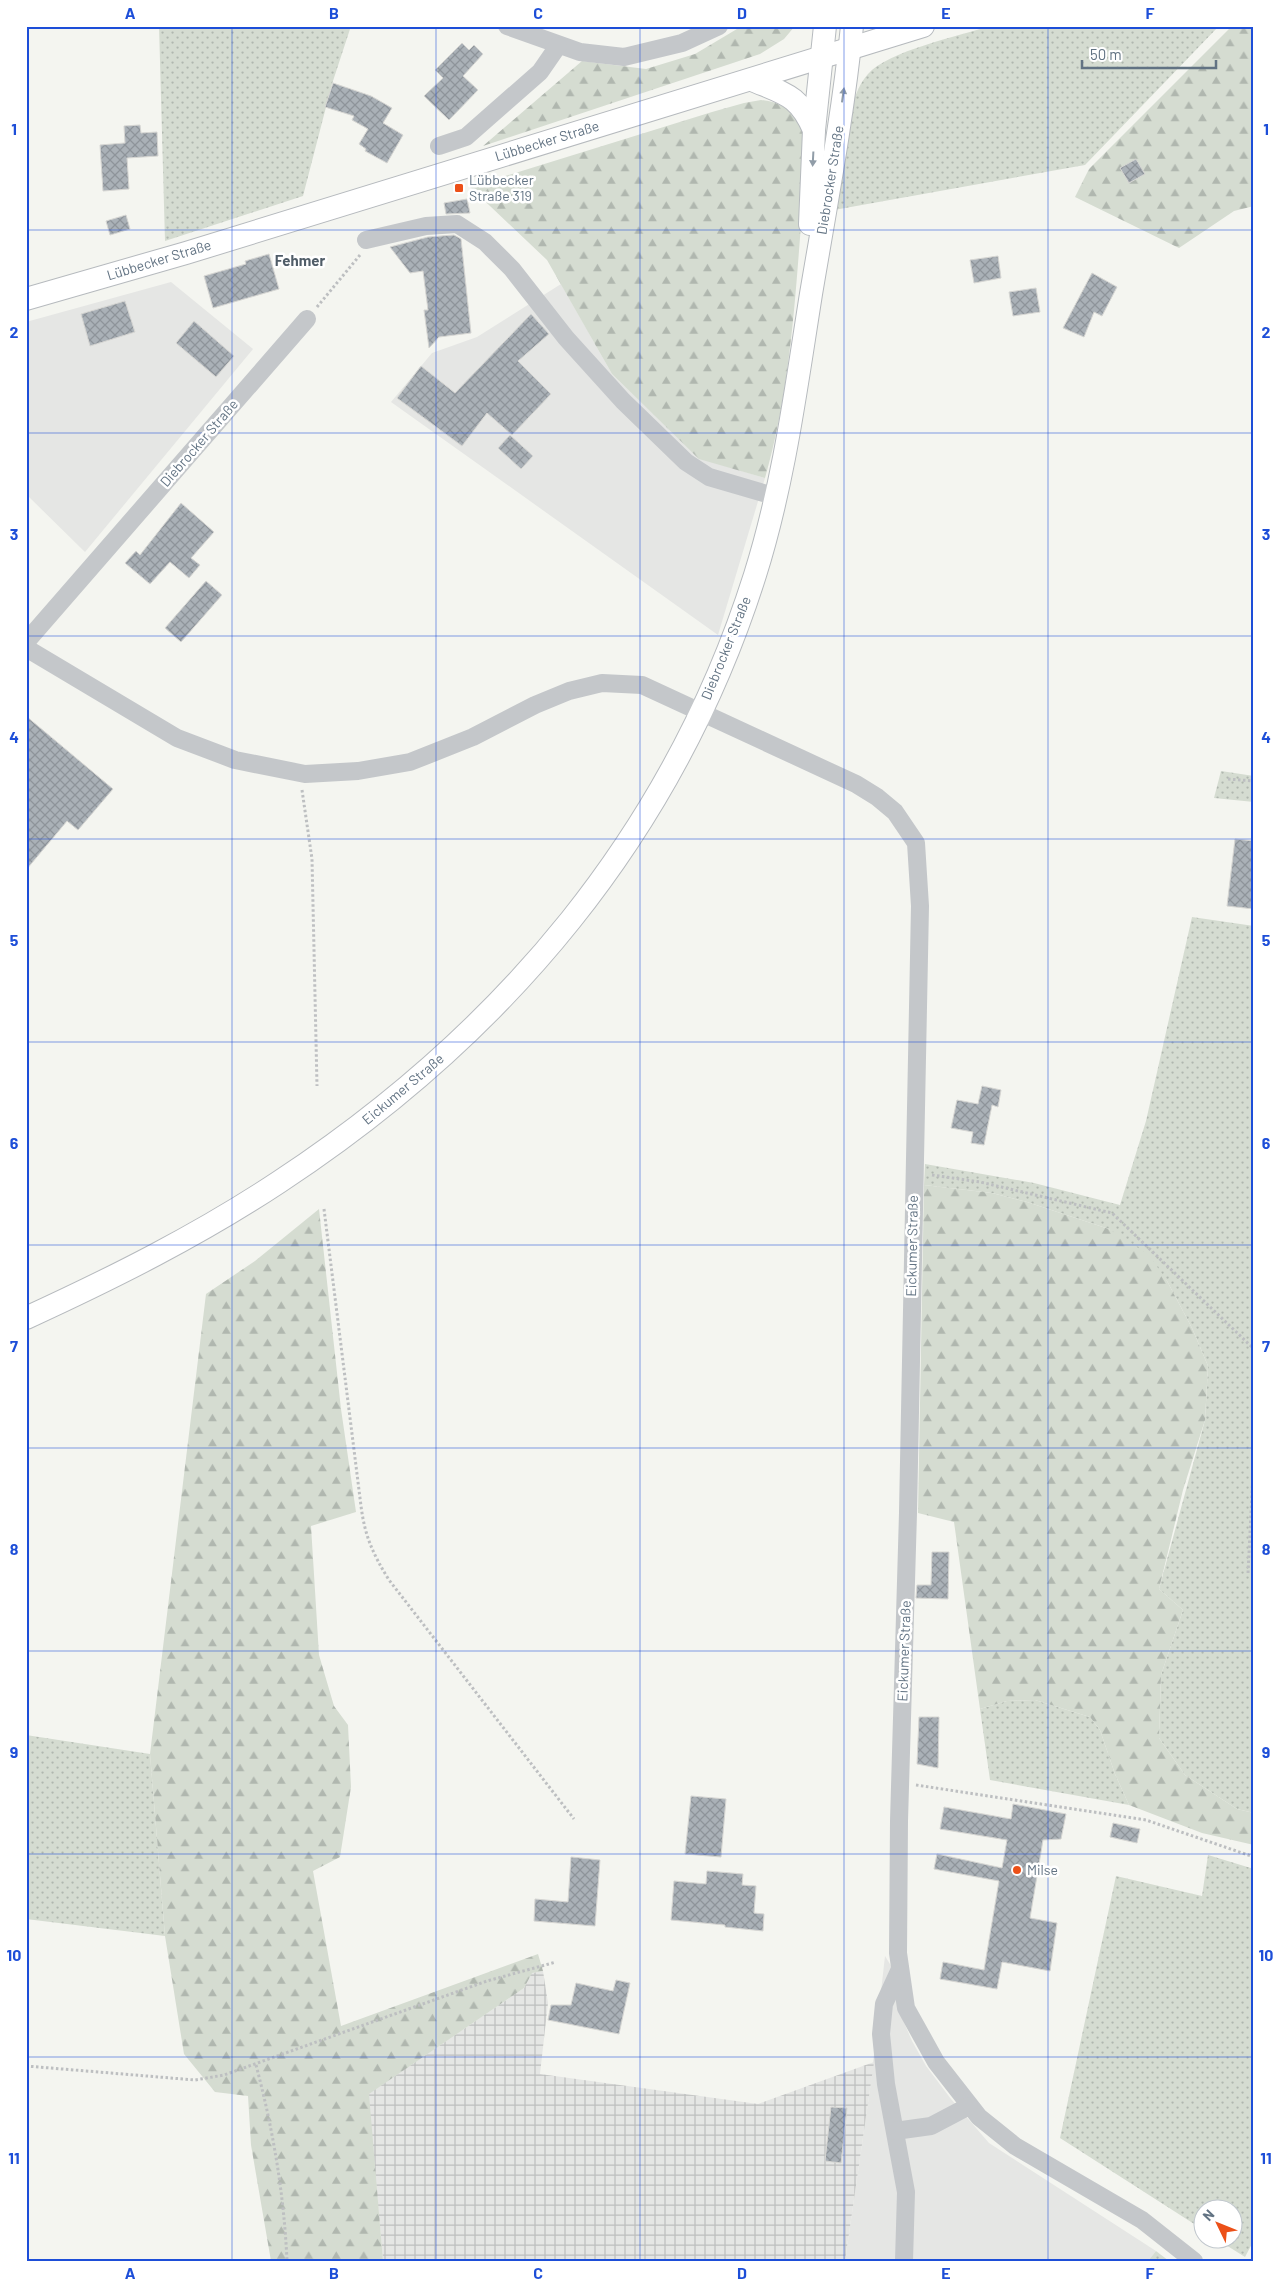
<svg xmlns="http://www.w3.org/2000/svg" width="1280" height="2287" viewBox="0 0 1280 2287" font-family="Barlow,sans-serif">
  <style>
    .built { fill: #e5e6e4 }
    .industrial { fill: url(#industrial-grid) }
    .grass { fill: url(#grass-dots) }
    .forest { fill: url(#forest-firs) }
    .building { fill: url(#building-cross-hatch); stroke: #d6d6d3 }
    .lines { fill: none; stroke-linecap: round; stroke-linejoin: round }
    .major-casing { stroke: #b6babe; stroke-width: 24 }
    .path { stroke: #bdbfc1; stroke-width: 3; stroke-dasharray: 2.5 2.5; stroke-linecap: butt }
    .minor { stroke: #c4c7ca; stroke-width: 18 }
    .major { stroke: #fff; stroke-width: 22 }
    .oneway { fill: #919da8 }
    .grid { fill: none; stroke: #1d4ed8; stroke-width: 1; stroke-opacity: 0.55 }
    .poi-dot { fill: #ec5018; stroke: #fff; stroke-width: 2 }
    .labels { text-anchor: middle; stroke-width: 5; stroke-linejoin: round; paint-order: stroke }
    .street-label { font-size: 14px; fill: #627383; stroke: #fff }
    .poi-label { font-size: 14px; fill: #627383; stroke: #fff; text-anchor: start }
    .neighbourhood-label { font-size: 15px; font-weight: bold; fill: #505d68; stroke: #fff }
    .neatline { fill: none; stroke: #1d4ed8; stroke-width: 2 }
    .grid-label { font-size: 16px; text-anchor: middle; font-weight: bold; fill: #1d4ed8 }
  </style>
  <defs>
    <pattern id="industrial-grid" width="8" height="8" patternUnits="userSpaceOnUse" patternTransform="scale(1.25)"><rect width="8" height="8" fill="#e5e6e4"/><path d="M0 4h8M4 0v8" fill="none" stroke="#bdbfbe"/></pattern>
    <pattern id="grass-dots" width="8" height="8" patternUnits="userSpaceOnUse" patternTransform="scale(1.25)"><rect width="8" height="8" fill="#d5dcd1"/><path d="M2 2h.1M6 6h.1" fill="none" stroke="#b0b7af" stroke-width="1.8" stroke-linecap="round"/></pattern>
    <pattern id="forest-firs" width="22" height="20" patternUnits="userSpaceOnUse" patternTransform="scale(1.25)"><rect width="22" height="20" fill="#d5dcd1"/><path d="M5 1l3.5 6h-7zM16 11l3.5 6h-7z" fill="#b0b7af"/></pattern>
    <pattern id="building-cross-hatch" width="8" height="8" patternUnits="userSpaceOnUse" patternTransform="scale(1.25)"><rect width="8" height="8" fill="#aab1b7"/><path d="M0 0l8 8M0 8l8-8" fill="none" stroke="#8e949a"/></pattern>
  </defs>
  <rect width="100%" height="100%" fill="#f4f5f0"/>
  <!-- built -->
  <g class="built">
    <polygon points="171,282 253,349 85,552 26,494 26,322"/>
    <polygon points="561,284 612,374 699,458 765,478 718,635 391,402 432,353 477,337"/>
    <polygon points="885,1956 893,1969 900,2013 912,2041 926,2066 951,2099 989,2143 1156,2251 1148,2261 845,2261 870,2089"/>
  </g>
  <!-- industrial -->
  <polygon class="industrial" points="543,1971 548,2003 540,2074 758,2104 874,2062 845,2261 383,2261 368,2094 524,1988 531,1973"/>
  <!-- grass -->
  <g class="grass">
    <polygon points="159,26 351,26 332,84 303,196 165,241"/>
    <path d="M990,26H1219L1085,165L834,210L852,105C856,94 860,83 868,74C888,51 959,36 990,26Z"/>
    <polygon points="1221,771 1254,776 1254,802 1214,798"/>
    <polygon points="1192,917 1254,926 1254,1813 1237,1809 1185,1775 1159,1738 1161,1675 1183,1610 1159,1589 1205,1420 1208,1366 1192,1328 1167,1281 1109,1229 1027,1202 992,1193 924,1185 925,1164 1034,1183 1120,1205 1146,1121"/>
    <polygon points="1035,1700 1090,1717 1100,1730 1115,1774 1129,1805 990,1780 980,1709 1007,1701"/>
    <polygon points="26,1735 150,1754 165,1936 26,1919"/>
    <polygon points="1208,1855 1254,1869 1254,2240 1245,2257 1218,2240 1232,2240 1232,2210 1202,2210 1202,2229 1060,2138 1116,1876 1202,1896"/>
    <polygon points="1156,2251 1169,2261 1148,2261"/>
  </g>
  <!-- forest -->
  <g class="forest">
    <polygon points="742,26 795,26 784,39 760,54 483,146 582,61 646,69 695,54"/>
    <polygon points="1232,26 1254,26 1254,206 1234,211 1179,248 1075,197 1089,169"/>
    <path d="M761,100C779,102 792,109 801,125C811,141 804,192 802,212C795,301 790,391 765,478L699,459L612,374L547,260L470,187L712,112L744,103Z"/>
    <polygon points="924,1185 992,1193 1027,1202 1109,1229 1149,1255 1167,1281 1192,1328 1208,1366 1205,1420 1183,1490 1159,1589 1183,1610 1161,1675 1159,1738 1185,1775 1237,1809 1254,1813 1254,1845 1202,1833 1129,1805 1115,1774 1100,1730 1090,1717 1035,1700 1007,1701 980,1709 954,1522 918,1513"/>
    <polygon points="319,1209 341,1409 356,1512 311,1526 319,1655 334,1706 348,1725 351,1787 340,1857 313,1871 341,2026 538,1954 543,1971 532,1973 524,1988 369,2094 383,2261 271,2261 251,2145 248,2096 215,2092 184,2054 165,1936 150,1754 206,1294 255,1261"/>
  </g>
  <!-- building -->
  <g class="building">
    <polygon points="462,43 469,50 474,45 483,54 463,76 478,90 449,120 424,96 443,78 435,70"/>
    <polygon points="333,83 371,96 392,108 383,123 403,135 387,163 365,151 366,149 359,144 368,129 352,120 354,116 325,107"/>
    <polygon points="140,125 141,133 157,132 158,156 127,158 129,189 103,191 100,145 125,143 124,126"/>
    <polygon points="1136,159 1145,174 1129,183 1120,168"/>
    <polygon points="467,199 470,213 446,214 444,203"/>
    <polygon points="126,215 130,229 110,235 106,221"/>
    <polygon points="454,235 461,239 471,333 439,337 429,348 424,310 428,310 423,271 410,273 390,247 428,237"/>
    <polygon points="269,254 279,289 213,308 204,276 246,264 245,261"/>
    <polygon points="998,256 1001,278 974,283 970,260"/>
    <polygon points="1092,273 1117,287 1102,316 1094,312 1084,337 1063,328"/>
    <polygon points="1036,288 1040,312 1013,316 1009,292"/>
    <polygon points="125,301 135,332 90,346 81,314"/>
    <polygon points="531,314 549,334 518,361 551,394 512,435 487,413 462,446 397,398 421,366 455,393"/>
    <polygon points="194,321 234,356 216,377 176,343"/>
    <polygon points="510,435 533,456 521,469 498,448"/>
    <polygon points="181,503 214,532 191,558 200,565 189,578 170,562 150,584 125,563 136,551 140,555"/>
    <polygon points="206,581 222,595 181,642 165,628"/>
    <polygon points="26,716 113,789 78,830 67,821 26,870"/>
    <polygon points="1235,839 1254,841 1254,909 1227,906"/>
    <polygon points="982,1086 1001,1090 998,1107 992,1105 984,1145 971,1143 973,1132 951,1128 957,1100 978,1104"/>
    <polygon points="932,1552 949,1552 948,1599 916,1598 917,1585 931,1585"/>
    <polygon points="919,1717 939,1717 938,1768 917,1764"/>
    <polygon points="691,1796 726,1799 721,1857 685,1854"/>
    <polygon points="1013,1804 1066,1814 1061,1839 1043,1840 1030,1918 1057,1923 1050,1971 1002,1962 997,1989 940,1979 943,1962 984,1970 999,1881 934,1869 937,1854 1002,1868 1007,1840 940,1829 944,1807 1011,1819"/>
    <polygon points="1113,1823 1140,1829 1137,1843 1110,1837"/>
    <polygon points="571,1857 600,1860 595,1926 534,1921 535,1899 568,1902"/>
    <polygon points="707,1871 743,1874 742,1885 756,1886 754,1913 764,1914 763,1931 725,1927 725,1925 671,1920 674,1881 706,1884"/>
    <polygon points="616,1980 630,1983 619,2034 548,2020 551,2005 571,2005 576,1983 613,1991"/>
    <polygon points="831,2107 847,2108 841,2163 825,2161"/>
  </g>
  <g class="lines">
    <!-- major casing -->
    <g class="major-casing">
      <g id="major">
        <path d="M752,80C785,94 799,95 814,130"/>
        <polyline points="810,224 814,130 825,26"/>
        <polyline points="26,299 186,253 923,26"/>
        <path d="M26,1318C113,1278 199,1235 279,1182C504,1034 673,834 755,575C784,483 796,388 811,294C826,205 843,116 852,26"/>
      </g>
    </g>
    <!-- path -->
    <g class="path">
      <polyline points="317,307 360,255"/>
      <polyline points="1228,779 1254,781"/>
      <polyline points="302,790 312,859 317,1086"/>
      <polyline points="932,1175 980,1182 1112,1213 1254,1349"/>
      <path d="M324,1209L361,1506C365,1537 373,1554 389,1580L574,1819"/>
      <polyline points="1248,1573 1254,1453"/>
      <polyline points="916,1785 1146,1820 1254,1857"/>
      <path d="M256,2065C273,2129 284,2194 287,2261"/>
      <polyline points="26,2066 195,2080 224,2075 487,1981 556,1962"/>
    </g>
    <!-- minor -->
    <g class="minor">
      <polyline points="507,26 580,52 624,57 682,43 719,26"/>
      <polyline points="439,146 466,137 540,72 558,46"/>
      <polyline points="366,240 426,226 457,224 485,242 512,269 566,338 623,401 686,462 709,477 777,497"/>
      <polyline points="26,642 307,319"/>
      <polyline points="26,648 177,738 235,760 305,774 358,771 410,762 473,737 535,705 569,691 602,683 642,685 856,784 877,797 895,812 916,843 920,906 908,1513 899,1821 898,1953 906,2008 936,2062 979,2117 1015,2146 1142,2220 1194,2261"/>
      <polyline points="900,1969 884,2004 881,2034 886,2084 906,2192 904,2261"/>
      <polyline points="895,2131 931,2126 969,2106"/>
    </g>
    <!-- major -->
    <use href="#major" class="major"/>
  </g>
  <!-- one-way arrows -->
  <defs><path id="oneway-solid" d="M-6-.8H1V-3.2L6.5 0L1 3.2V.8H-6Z" transform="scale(1.25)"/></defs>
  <g class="oneway">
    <use href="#oneway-solid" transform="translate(843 95) rotate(-82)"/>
    <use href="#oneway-solid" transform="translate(813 159) rotate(93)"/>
  </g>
  <!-- grid -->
  <path class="grid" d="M232,26V2261M436,26V2261M640,26V2261M844,26V2261M1048,26V2261M26,230H1254M26,433H1254M26,636H1254M26,839H1254M26,1042H1254M26,1245H1254M26,1448H1254M26,1651H1254M26,1854H1254M26,2057H1254"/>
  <!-- markers -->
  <g class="poi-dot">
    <rect x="454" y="183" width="10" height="10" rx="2.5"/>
    <circle cx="1017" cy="1870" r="5"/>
  </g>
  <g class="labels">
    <!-- street labels -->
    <g class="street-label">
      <text transform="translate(547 141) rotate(-17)" y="5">Lübbecker Straße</text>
      <text transform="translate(830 180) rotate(-81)" y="5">Diebrocker Straße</text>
      <text transform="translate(159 260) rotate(-17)" y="5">Lübbecker Straße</text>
      <text transform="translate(199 443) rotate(-49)" y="5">Diebrocker Straße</text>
      <text transform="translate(726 648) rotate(-68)" y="5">Diebrocker Straße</text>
      <text transform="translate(403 1089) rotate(-40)" y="5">Eickumer Straße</text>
      <text transform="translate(912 1246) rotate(-89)" y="5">Eickumer Straße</text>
      <text transform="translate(904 1651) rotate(-88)" y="5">Eickumer Straße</text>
    </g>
    <!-- poi labels -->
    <g class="poi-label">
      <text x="469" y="185">Lübbecker<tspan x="469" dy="16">Straße 319</tspan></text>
      <text x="1027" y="1875">Milse</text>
    </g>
    <!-- neighbourhood labels -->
    <g class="neighbourhood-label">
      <text x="300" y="266">Fehmer</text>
    </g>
  </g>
  <!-- border -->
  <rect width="1280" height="2287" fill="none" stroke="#ffffff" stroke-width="55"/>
  <!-- north arrow -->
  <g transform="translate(1218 2224) rotate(313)"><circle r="24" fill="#ffffff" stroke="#c0c7cd"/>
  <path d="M0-4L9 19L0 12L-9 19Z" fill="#ec5018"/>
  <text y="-8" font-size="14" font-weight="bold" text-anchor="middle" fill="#627383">N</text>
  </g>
  <!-- scale -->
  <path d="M1082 60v8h134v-8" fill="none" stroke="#627383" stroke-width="2.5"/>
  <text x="1090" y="60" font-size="15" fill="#627383" stroke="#ffffff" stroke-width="4" paint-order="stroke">50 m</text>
  <rect x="28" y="28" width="1224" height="2232" class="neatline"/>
  <g class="grid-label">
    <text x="130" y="19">A</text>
    <text x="334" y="19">B</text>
    <text x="538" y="19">C</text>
    <text x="742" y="19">D</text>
    <text x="946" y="19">E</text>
    <text x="1150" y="19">F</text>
    <text x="14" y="135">1</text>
    <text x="1266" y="135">1</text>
    <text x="14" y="338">2</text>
    <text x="1266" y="338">2</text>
    <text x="14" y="540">3</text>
    <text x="1266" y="540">3</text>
    <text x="14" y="743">4</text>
    <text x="1266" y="743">4</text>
    <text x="14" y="946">5</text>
    <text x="1266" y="946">5</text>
    <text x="14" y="1149">6</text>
    <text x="1266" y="1149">6</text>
    <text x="14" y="1352">7</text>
    <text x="1266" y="1352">7</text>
    <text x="14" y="1555">8</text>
    <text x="1266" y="1555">8</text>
    <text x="14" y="1758">9</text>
    <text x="1266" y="1758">9</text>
    <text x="14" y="1961">10</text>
    <text x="1266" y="1961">10</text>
    <text x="14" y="2164">11</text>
    <text x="1266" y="2164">11</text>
    <text x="130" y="2279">A</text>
    <text x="334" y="2279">B</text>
    <text x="538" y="2279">C</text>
    <text x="742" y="2279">D</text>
    <text x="946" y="2279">E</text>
    <text x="1150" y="2279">F</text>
  </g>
</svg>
